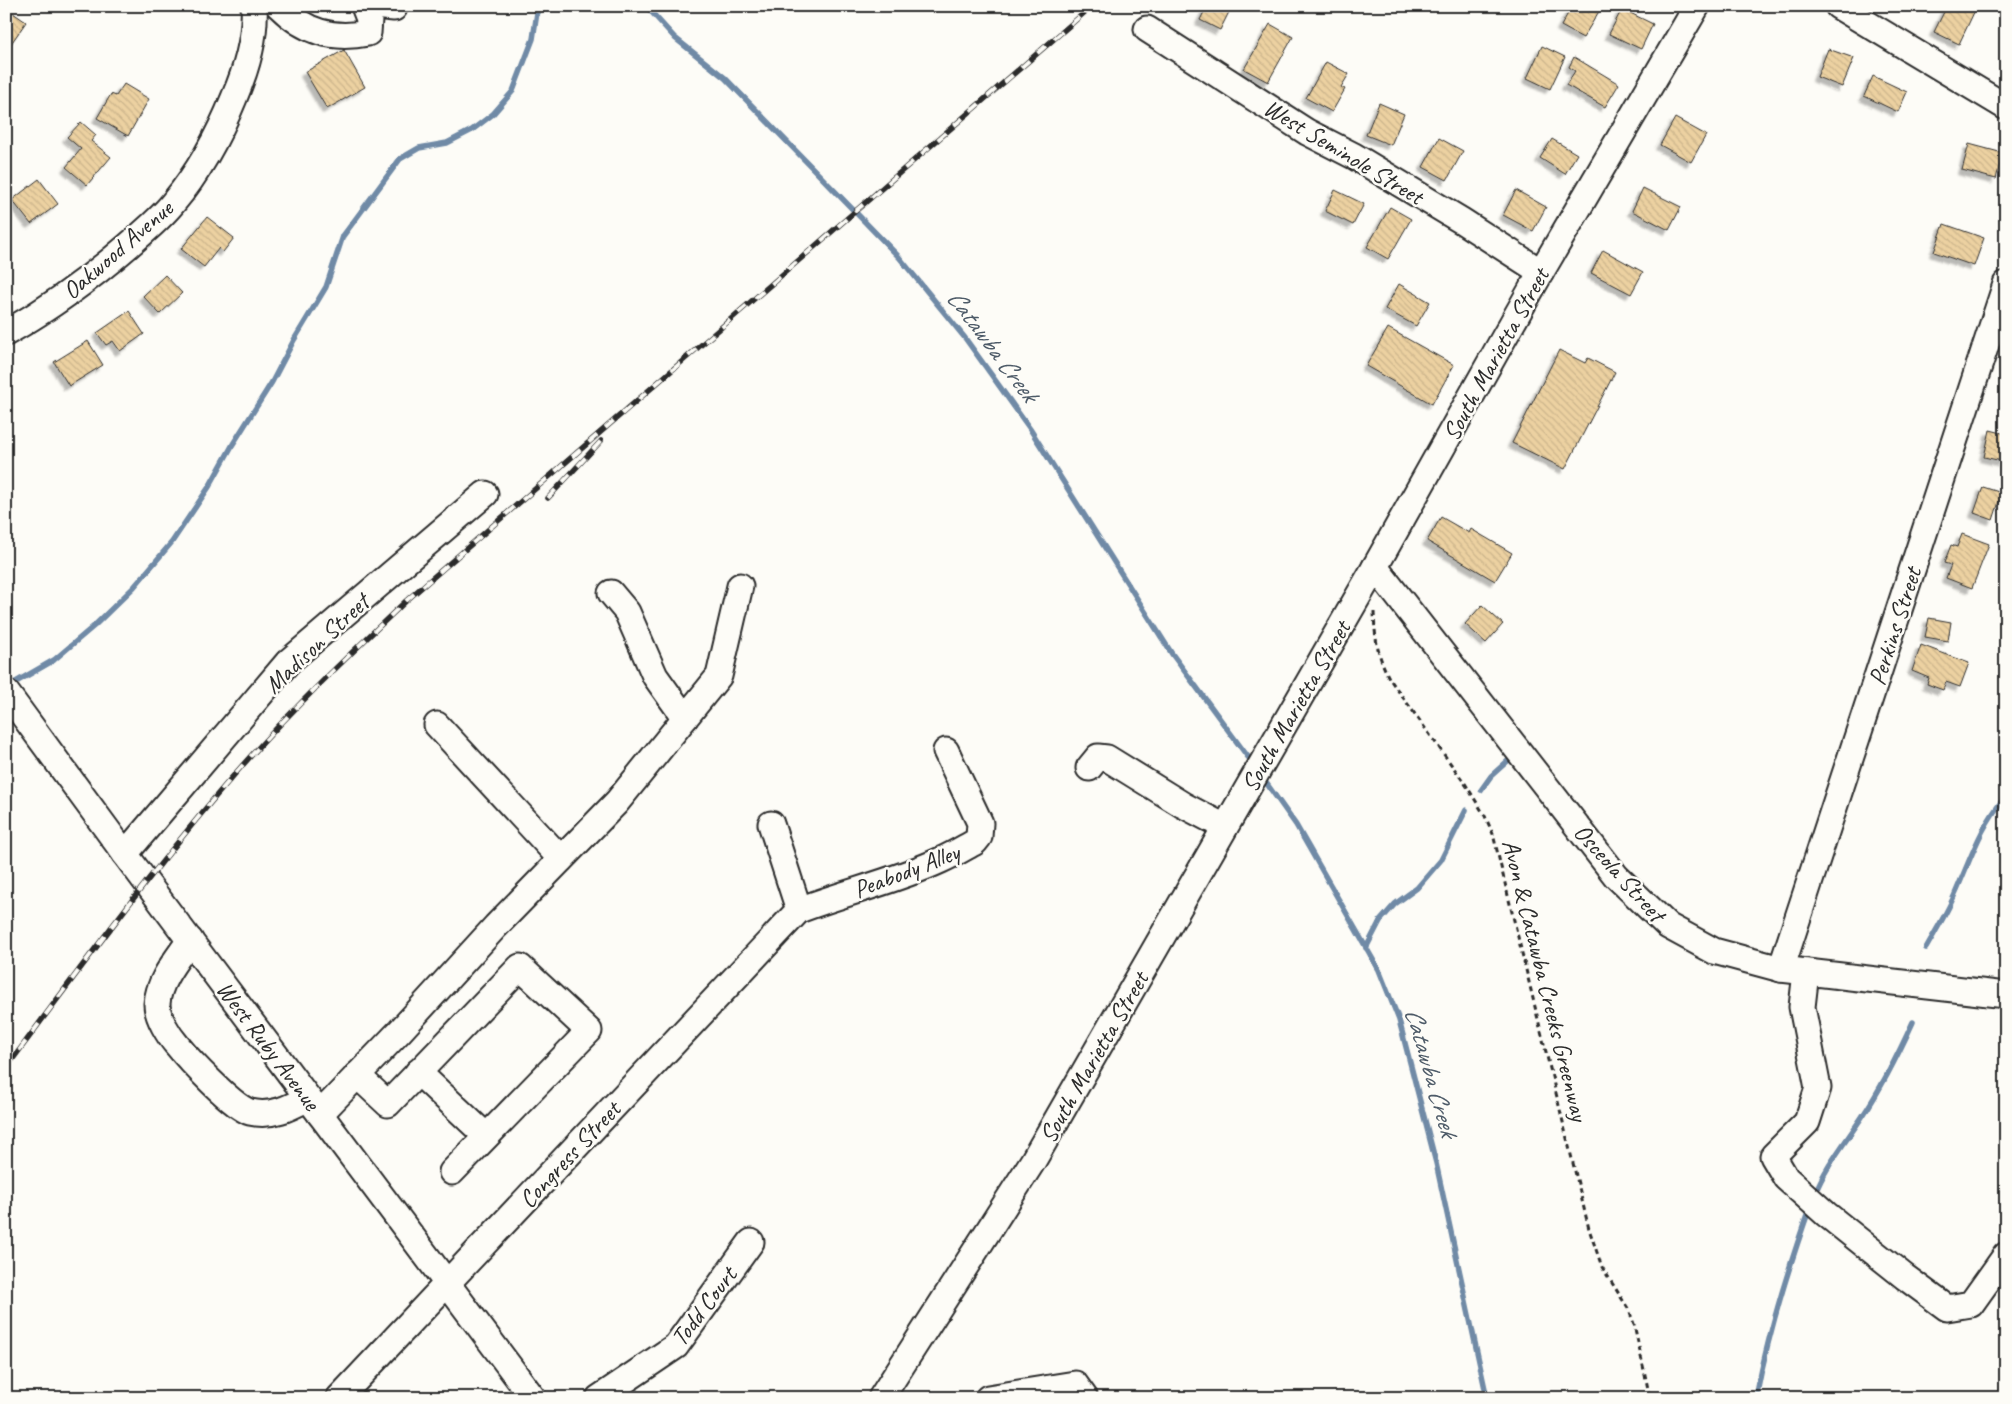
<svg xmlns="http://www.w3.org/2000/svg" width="2012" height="1404" viewBox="0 0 2012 1404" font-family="Caveat,sans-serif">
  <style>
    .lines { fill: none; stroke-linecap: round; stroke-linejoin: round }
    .stream { stroke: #708aa6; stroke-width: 5.5 }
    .building { fill: url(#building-back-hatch); stroke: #2b2b2b; filter: url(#shadow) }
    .minor-casing { stroke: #2b2b2b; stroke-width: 29 }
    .path { stroke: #2b2b2b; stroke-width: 3; stroke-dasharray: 5 4; stroke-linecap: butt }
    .minor { stroke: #fdfcf7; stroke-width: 25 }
    .rail-casing { stroke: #2b2b2b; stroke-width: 5.5 }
    .rail { stroke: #fdfcf7; stroke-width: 4; stroke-dasharray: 11; stroke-linecap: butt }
    .labels { text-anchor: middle; stroke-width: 5; stroke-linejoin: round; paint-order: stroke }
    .street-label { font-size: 25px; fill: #2b2b2b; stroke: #fdfcf7 }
    .water-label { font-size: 26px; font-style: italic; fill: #4e5b68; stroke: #fdfcf7 }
  </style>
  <defs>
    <pattern id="building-back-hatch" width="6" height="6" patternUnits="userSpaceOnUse" patternTransform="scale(1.25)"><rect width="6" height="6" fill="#ecd1a1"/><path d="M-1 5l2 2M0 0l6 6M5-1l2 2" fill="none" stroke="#cbb48b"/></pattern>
    <filter id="shadow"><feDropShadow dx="-4.5" dy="4.5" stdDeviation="1" flood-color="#0004"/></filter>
  </defs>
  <rect width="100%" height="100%" fill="#fdfcf7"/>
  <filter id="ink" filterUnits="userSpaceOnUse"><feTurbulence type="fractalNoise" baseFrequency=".02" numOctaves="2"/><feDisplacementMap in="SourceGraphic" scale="10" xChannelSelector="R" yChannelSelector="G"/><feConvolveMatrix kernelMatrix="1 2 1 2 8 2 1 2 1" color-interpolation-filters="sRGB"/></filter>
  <g filter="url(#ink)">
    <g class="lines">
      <!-- stream -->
      <g class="stream">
        <polyline points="646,6 675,38 725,78 899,257 965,338 1030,429 1172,654 1248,757"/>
        <polyline points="9,686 54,660 94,626 134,587 172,542 209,487 233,444 272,382 294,340 326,287 343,236 400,159 419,148 447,143 472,130 493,114 513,91 533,39 538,6"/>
        <polyline points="1267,784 1296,825 1379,970 1399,1020 1436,1163 1487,1398"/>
        <polyline points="1481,790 1491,776 1511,758"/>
        <polyline points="1366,948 1380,921 1395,904 1417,888 1441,860 1466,810"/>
        <path d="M1926,948C1936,930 1947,913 1955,894C1971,858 1980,827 2006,796"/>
        <path d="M1814,1196C1825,1167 1845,1143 1862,1117C1882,1087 1898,1055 1913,1022"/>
        <path d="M1756,1398C1768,1333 1788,1269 1810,1207"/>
      </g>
    </g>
    <!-- building -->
    <g class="building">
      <polygon points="1207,6 1232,6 1220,30 1200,20"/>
      <polygon points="1572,6 1601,8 1583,38 1561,26"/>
      <polygon points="1947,6 1977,6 1959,44 1934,32"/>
      <polygon points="6,8 26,22 8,48 6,47"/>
      <polygon points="1622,9 1653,24 1641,49 1609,34"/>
      <polygon points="1270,24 1293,37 1268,82 1244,69"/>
      <polygon points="1542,46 1565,57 1550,89 1527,78"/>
      <polygon points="1828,49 1854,58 1842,87 1817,77"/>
      <polygon points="344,50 365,87 327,109 305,72"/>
      <polygon points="1574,57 1619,84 1605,107 1566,85 1575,71 1569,67"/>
      <polygon points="1326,62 1349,74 1341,87 1345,89 1332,112 1306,98"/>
      <polygon points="1873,76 1907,92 1898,112 1864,96"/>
      <polygon points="124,84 149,99 128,136 97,118 111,94 116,96"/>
      <polygon points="1379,103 1404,114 1391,145 1366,135"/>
      <polygon points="1675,118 1706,135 1691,162 1660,145"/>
      <polygon points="81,122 96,135 91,141 111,157 87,185 66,167 81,149 67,137"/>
      <polygon points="1439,138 1463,151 1447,180 1423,167"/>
      <polygon points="1552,139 1577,154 1565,174 1540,158"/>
      <polygon points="1969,144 2003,153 1996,179 1962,170"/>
      <polygon points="39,179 58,204 31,224 12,200"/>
      <polygon points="1643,188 1681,207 1669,230 1632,211"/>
      <polygon points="1335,190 1364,204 1353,225 1325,211"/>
      <polygon points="1516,190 1546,207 1533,231 1503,215"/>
      <polygon points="1390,207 1411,219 1388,259 1367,247"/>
      <polygon points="207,217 234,238 223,252 219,248 204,267 181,249"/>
      <polygon points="1944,224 1984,238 1974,266 1934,252"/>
      <polygon points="1603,250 1643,272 1631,294 1591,273"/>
      <polygon points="165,275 182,293 160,314 143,296"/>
      <polygon points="1399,284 1430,302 1416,326 1385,309"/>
      <polygon points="129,311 144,334 120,351 113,341 106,345 97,333"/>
      <polygon points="1388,328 1454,365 1432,404 1366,366"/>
      <polygon points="88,341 103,365 69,386 54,362"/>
      <polygon points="1559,350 1585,363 1588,358 1615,372 1565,469 1512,443"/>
      <polygon points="1990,430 2006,434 2006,462 1984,457"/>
      <polygon points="1983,487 2002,493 1993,520 1974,513"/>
      <polygon points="1441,517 1469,533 1471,529 1512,553 1495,581 1427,541"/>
      <polygon points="1962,534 1989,544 1972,588 1946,578 1951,565 1944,563 1951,545 1957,547"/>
      <polygon points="1482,605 1503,624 1486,643 1465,624"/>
      <polygon points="1929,618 1951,622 1948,641 1925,637"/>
      <polygon points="1921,645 1969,663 1960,687 1946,682 1943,690 1927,684 1929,678 1912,671"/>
    </g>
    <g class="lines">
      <!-- minor casing -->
      <g class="minor-casing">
        <g id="minor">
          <path d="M279,6C305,32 332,40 368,33L369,19L364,6"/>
          <polyline points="374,6 394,8"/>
          <polyline points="1838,6 2006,107"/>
          <polyline points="1147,29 1307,132 1354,156 1462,221 1541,272"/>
          <path d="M6,333C50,308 91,278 129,245C144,232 161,218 173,203C199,172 219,135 234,98C246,70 256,37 254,6"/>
          <polyline points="1375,567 1616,876 1668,926 1714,951 1781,969 2006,995"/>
          <polyline points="611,593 627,612 655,676 685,718"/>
          <polyline points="6,692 125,854 533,1398"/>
          <polyline points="437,725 561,859"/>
          <polyline points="1089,768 1098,757 1107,758 1183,805 1225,827"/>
          <polyline points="771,824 799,910"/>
          <polyline points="125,854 288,662 485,494"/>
          <path d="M190,940C177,959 158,981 157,1004C157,1017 169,1036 177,1045C189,1060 233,1107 250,1112C272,1117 289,1108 308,1098"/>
          <polyline points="1781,969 2006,284"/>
          <polyline points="1806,972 1802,1007 1818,1088 1807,1122 1773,1156 1786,1178 1826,1214 1905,1277 1947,1308 1971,1304 2006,1255"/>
          <polyline points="418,1072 486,1136"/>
          <polyline points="357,1075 388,1104 520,967 589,1031 452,1172"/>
          <polyline points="320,1114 400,1031 496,926 617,802 719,676 740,586"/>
          <path d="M339,1398L799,910C846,892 896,881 941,860C953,855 964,848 975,842L979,837L980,823L946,751"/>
          <polyline points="599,1398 676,1346 751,1242"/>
          <polyline points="881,1398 1033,1161 1375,567 1541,272 1697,6"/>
          <polyline points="988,1398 1075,1384 1085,1398"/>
        </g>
      </g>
      <!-- path -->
      <path class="path" d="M1374,612C1375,639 1377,654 1389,678L1466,785L1485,816L1493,834L1589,1229L1602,1267L1629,1310L1634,1324L1650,1398"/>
      <!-- minor -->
      <use href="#minor" class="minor"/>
      <!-- rail casing -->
      <g class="rail-casing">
        <g id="rail">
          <polyline points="548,498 601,441"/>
          <path d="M6,1068C82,966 157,863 241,767C293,708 350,654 407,600L1092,6"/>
        </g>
      </g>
      <!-- rail -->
      <use href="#rail" class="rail"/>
    </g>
  </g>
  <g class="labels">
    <!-- street labels -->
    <g class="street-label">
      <text transform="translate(1344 151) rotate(31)" y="9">West Seminole Street</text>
      <text transform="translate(117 249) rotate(-41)" y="9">Oakwood Avenue</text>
      <text transform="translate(1495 354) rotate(-61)" y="9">South Marietta Street</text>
      <text transform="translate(1894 626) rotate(-72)" y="9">Perkins Street</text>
      <text transform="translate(316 643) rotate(-43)" y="9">Madison Street</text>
      <text transform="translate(1295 706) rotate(-60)" y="9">South Marietta Street</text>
      <text transform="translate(906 870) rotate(-21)" y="9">Peabody Alley</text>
      <text transform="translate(1620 872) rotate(48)" y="9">Osceola Street</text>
      <text transform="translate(1546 980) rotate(76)" y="9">Avon &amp; Catawba Creeks Greenway</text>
      <text transform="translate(269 1045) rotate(53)" y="9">West Ruby Avenue</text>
      <text transform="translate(1093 1057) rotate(-60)" y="9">South Marietta Street</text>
      <text transform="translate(569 1154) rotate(-47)" y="9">Congress Street</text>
      <text transform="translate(703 1306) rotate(-53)" y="9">Todd Court</text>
    </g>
    <!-- water labels -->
    <g class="water-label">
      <text transform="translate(993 345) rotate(53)" y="9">Catawba Creek</text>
      <text transform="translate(1432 1072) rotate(74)" y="9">Catawba Creek</text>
    </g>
  </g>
  <!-- margin -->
  <rect width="2012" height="1404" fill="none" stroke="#fdfcf7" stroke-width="25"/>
  <rect x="12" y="12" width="1987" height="1379" fill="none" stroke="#2b2b2b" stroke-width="2" filter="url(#ink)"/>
</svg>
